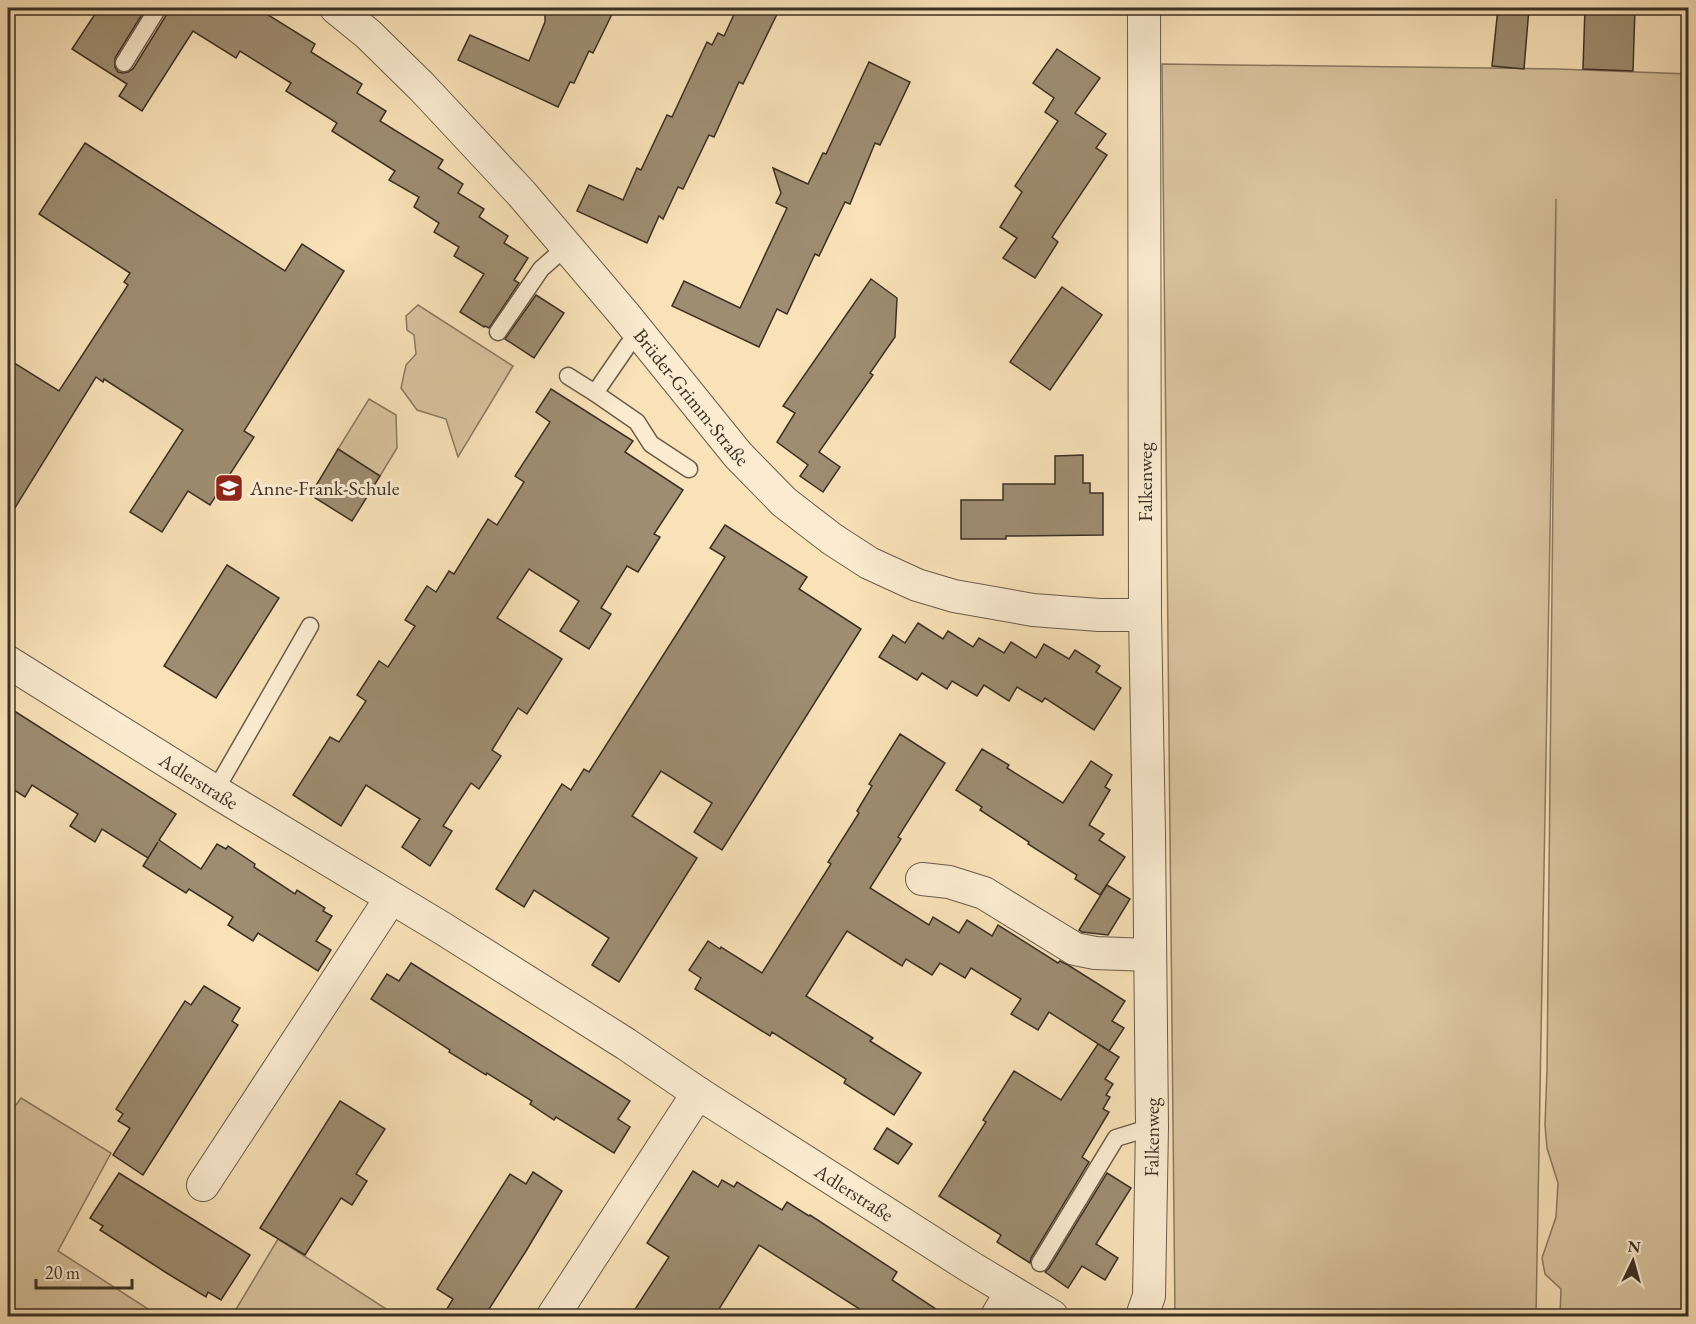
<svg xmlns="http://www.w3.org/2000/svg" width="1696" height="1324" viewBox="0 0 1696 1324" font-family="'EB Garamond',serif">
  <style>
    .green { fill: #d9c49f; stroke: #8a7a62; stroke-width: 1.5 }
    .building { fill: #9e8d71; stroke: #3b3025; stroke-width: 1.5 }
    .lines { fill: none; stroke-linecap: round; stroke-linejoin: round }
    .lane-casing { stroke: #6a5c4a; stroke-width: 19 }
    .street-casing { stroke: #6a5c4a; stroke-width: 34 }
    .lane { stroke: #fbecd1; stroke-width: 16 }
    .street { stroke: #fbecd1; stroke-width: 32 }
    .labels { text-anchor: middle; stroke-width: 6; stroke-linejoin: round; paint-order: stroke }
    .street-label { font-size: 20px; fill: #3b3025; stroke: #fbecd1 }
    .poi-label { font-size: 20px; fill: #3b3025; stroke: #fbecd1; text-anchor: start }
  </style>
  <rect width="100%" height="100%" fill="#f9e2b8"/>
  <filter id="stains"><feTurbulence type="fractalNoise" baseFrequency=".00333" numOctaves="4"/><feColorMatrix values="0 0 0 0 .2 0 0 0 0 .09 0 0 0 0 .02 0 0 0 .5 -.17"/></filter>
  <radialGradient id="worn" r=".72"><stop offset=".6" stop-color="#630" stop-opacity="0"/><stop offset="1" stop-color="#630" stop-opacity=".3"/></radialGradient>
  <!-- green -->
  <g class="green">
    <polygon points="1162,64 1558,69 1688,74 1688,1316 1560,1316 1561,1289 1545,1274 1542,1258 1556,1217 1558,1183 1547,1148 1545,1125 1547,1070 1556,199 1536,1316 1175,1316"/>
    <polygon points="418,305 513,366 458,457 446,419 417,410 401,388 406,365 416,354 414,335 407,330 406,316"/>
    <polygon points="369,399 396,415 397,448 380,476 338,449"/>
    <polygon points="21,1098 111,1153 58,1251 159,1316 8,1316 8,1116"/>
    <polygon points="278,1239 397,1316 232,1316"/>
  </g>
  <!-- building -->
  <g class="building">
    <polygon points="99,8 146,8 115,58 115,67 118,72 123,73 128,72 133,69 167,14 168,8 257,8 315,44 311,52 362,84 357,93 386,111 380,121 443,160 438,168 463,184 458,193 484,209 479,217 508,236 504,243 528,258 514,280 519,283 489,328 485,326 484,327 460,312 484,274 454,256 459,247 434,232 439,223 414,207 419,197 389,180 395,171 332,131 337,123 286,91 291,83 240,51 236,58 193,31 142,111 119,96 127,84 72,49"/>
    <polygon points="545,8 615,8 593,53 589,51 574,83 570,82 558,107 458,60 470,35 529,61 545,22"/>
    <polygon points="737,8 780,8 743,84 739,82 714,137 709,135 683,189 678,187 663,219 659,216 647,243 577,211 589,185 623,200 637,168 641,170 667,115 672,117 707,42 712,45 718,33 724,36"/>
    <polygon points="1498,8 1529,8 1524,69 1492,66"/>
    <polygon points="1585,8 1635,8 1633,71 1583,69"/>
    <polygon points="1057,49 1100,78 1075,113 1106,134 1096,148 1107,155 1052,237 1058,242 1035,278 1003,258 1017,238 1000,227 1022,192 1015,186 1058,121 1045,112 1054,98 1033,83"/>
    <polygon points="869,62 910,82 880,145 875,143 850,204 845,202 819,256 815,254 787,314 777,309 759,347 672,306 684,281 740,308 787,208 776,203 781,193 773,168 808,184 823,153 826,154"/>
    <polygon points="85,143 285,271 302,244 344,271 244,431 254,437 210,505 188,491 162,532 130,512 183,430 104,379 103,382 96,377 8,519 8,359 59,391 128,285 124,282 130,273 39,214"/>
    <polygon points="871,279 897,298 895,337 870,373 873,375 819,452 840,467 823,492 800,476 808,465 777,442 795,413 783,406"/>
    <polygon points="1062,287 1102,315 1050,390 1010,362"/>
    <polygon points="536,295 564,313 534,358 505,339"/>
    <polygon points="551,389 633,441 625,452 683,490 654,534 660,537 638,572 627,566 601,608 611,614 589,649 560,631 579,601 529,569 497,618 562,659 527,714 518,708 492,750 501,756 479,789 471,783 443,826 452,831 430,866 402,847 420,819 366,785 341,826 293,795 330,737 339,742 366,701 357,695 379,661 388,667 415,626 405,620 427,586 436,592 449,571 454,574 488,519 497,525 524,482 515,476 550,422 536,412"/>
    <polygon points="338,449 380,476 352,521 309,494 314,489"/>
    <polygon points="1083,455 1083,483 1090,483 1090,493 1103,493 1103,535 1006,536 1006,539 961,539 961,500 1003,500 1003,484 1055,484 1055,456"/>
    <polygon points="725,525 807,577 799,589 861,629 722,850 694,832 712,803 661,771 632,816 697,858 619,982 592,965 609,938 534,890 524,907 496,889 562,784 571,790 584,769 589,772 690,613 725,557 710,548"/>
    <polygon points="227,565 279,598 216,698 164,666"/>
    <polygon points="918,623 943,639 948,631 973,647 979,638 1004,653 1011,642 1036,658 1044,644 1069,659 1075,650 1100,666 1096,672 1121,688 1094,730 1045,698 1042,702 1017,687 1009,701 984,685 977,696 952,681 947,689 922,673 917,680 879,657 893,635 905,643"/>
    <polygon points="8,707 176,814 159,840 201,869 217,844 226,849 228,846 255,864 254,867 295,894 297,890 325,908 323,911 332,916 316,941 331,950 318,971 258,933 253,941 228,925 233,917 189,889 186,893 143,866 158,842 148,858 102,829 95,842 70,826 78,814 32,785 25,797 8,786"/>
    <polygon points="900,734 945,763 898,837 901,839 870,888 929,925 933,917 959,933 967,920 992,936 998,925 1058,963 1060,961 1068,965 1125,1001 1112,1021 1124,1028 1109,1051 1049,1012 1038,1030 1011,1014 1021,999 971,968 965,978 940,963 932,975 906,959 902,966 847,931 806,996 873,1038 870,1041 921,1073 894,1115 844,1083 846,1079 772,1032 770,1036 695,989 701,978 689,970 708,941 720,949 721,947 762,973 831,864 828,862 859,813 857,811 872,786 869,784"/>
    <polygon points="982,749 1009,765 1007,768 1063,803 1091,761 1112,775 1105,787 1110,790 1089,825 1104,834 1099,840 1125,857 1100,895 1075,879 1077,875 1028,844 1029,842 980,810 982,807 956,790"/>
    <polygon points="1107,885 1130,899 1108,935 1082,932 1079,930"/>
    <polygon points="411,963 630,1101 618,1119 630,1127 614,1153 556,1117 554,1120 530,1104 532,1101 487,1073 486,1075 449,1052 450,1050 371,999 387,974 399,981"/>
    <polygon points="204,986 240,1008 232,1021 238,1025 143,1175 113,1155 130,1128 118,1121 123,1114 116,1109 185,1001 191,1005"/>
    <polygon points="1098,1044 1119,1057 1105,1079 1113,1084 1106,1095 1110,1097 1103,1109 1109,1112 1082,1157 1089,1162 1031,1258 1030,1263 997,1242 1001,1235 939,1196 986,1122 983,1120 1014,1071 1061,1100"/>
    <polygon points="340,1101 385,1129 356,1174 367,1181 352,1205 341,1198 305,1255 260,1228"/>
    <polygon points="887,1128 912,1144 898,1164 874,1149"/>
    <polygon points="693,1171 718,1187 722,1180 734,1187 737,1182 782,1210 787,1202 809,1216 810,1215 897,1272 892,1280 948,1317 872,1317 759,1245 714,1317 630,1317 669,1257 647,1243"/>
    <polygon points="533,1172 562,1191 526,1251 484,1317 442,1317 453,1299 437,1289 510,1174 526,1184"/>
    <polygon points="119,1173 250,1255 221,1300 208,1292 206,1297 165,1272 100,1230 103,1226 90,1218"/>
    <polygon points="1107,1173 1131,1188 1096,1244 1118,1258 1105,1280 1082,1266 1068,1288 1045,1272 1049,1268"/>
  </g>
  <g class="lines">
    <!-- lane casing -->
    <g class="lane-casing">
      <g id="lane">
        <polyline points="124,63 158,8"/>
        <polyline points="498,332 541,269 567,246"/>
        <polyline points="642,336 628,345 595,393 637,422 651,444 689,469"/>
        <polyline points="568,376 595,393"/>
        <polyline points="215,791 310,626"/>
        <polyline points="1040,1263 1116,1138 1152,1127"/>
      </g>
    </g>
    <!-- street casing -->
    <g class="street-casing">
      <g id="street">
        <path id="s1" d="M336,8L368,34L422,87L521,193L624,314L738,455L784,502L832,539L869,563L917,585L954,596L1033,610L1099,615H1145"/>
        <path id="s2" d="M8,662L221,795L442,928L626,1044L698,1093L972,1268L1052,1316"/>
        <polyline points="922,879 949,882 984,893 1075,949 1095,953 1150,955"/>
        <polyline points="203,1185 391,898"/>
        <polyline points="553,1316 698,1093"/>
        <polyline points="997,1316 1011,1292"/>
        <path id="s3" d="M1142,1316L1149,1296L1152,1127L1149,834L1145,615L1144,8"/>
      </g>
    </g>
    <!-- lane -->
    <use href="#lane" class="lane"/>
    <!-- street -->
    <use href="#street" class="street"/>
  </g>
  <!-- icons -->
  <defs>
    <g id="school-square" transform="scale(1.5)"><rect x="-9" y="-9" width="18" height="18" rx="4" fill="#8f2418" stroke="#fbecd1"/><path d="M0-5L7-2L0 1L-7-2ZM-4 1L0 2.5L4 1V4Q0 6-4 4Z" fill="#fff"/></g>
  </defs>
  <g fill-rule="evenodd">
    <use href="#school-square" x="229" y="488"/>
  </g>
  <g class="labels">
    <!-- street labels -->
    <g class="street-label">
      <text dy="7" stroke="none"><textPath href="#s1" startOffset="528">Brüder-Grimm-Straße</textPath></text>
      <text transform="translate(1145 482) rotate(-90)" y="7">Falkenweg</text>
      <text dy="7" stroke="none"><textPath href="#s2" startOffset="225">Adlerstraße</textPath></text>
      <text dy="7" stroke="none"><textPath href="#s3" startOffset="180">Falkenweg</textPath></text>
      <text dy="7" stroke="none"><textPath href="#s2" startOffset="999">Adlerstraße</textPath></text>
    </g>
    <!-- poi labels -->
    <g class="poi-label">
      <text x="250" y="495">Anne-Frank-Schule</text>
    </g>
  </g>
  <!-- margin -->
  <rect width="1696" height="1324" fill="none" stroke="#f9e2b8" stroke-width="30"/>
  <rect x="9" y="9" width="1678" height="1306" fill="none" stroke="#3b3025" stroke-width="3"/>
  <rect x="15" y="15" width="1666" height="1294" fill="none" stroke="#3b3025" stroke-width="1.5"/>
  <!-- north arrow -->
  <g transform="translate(1633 1261) rotate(5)" stroke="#fbecd1" stroke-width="4.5" paint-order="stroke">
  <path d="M0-4.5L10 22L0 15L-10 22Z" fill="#3b3025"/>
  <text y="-9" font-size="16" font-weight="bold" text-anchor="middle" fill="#3b3025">N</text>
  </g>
  <!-- scale -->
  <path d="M36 1279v9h96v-9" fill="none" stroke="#3b3025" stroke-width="3"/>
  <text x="45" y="1279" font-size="18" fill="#3b3025" stroke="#fbecd1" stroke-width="4.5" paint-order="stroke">20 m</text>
  <rect width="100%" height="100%" filter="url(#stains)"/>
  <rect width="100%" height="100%" fill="url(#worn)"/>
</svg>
